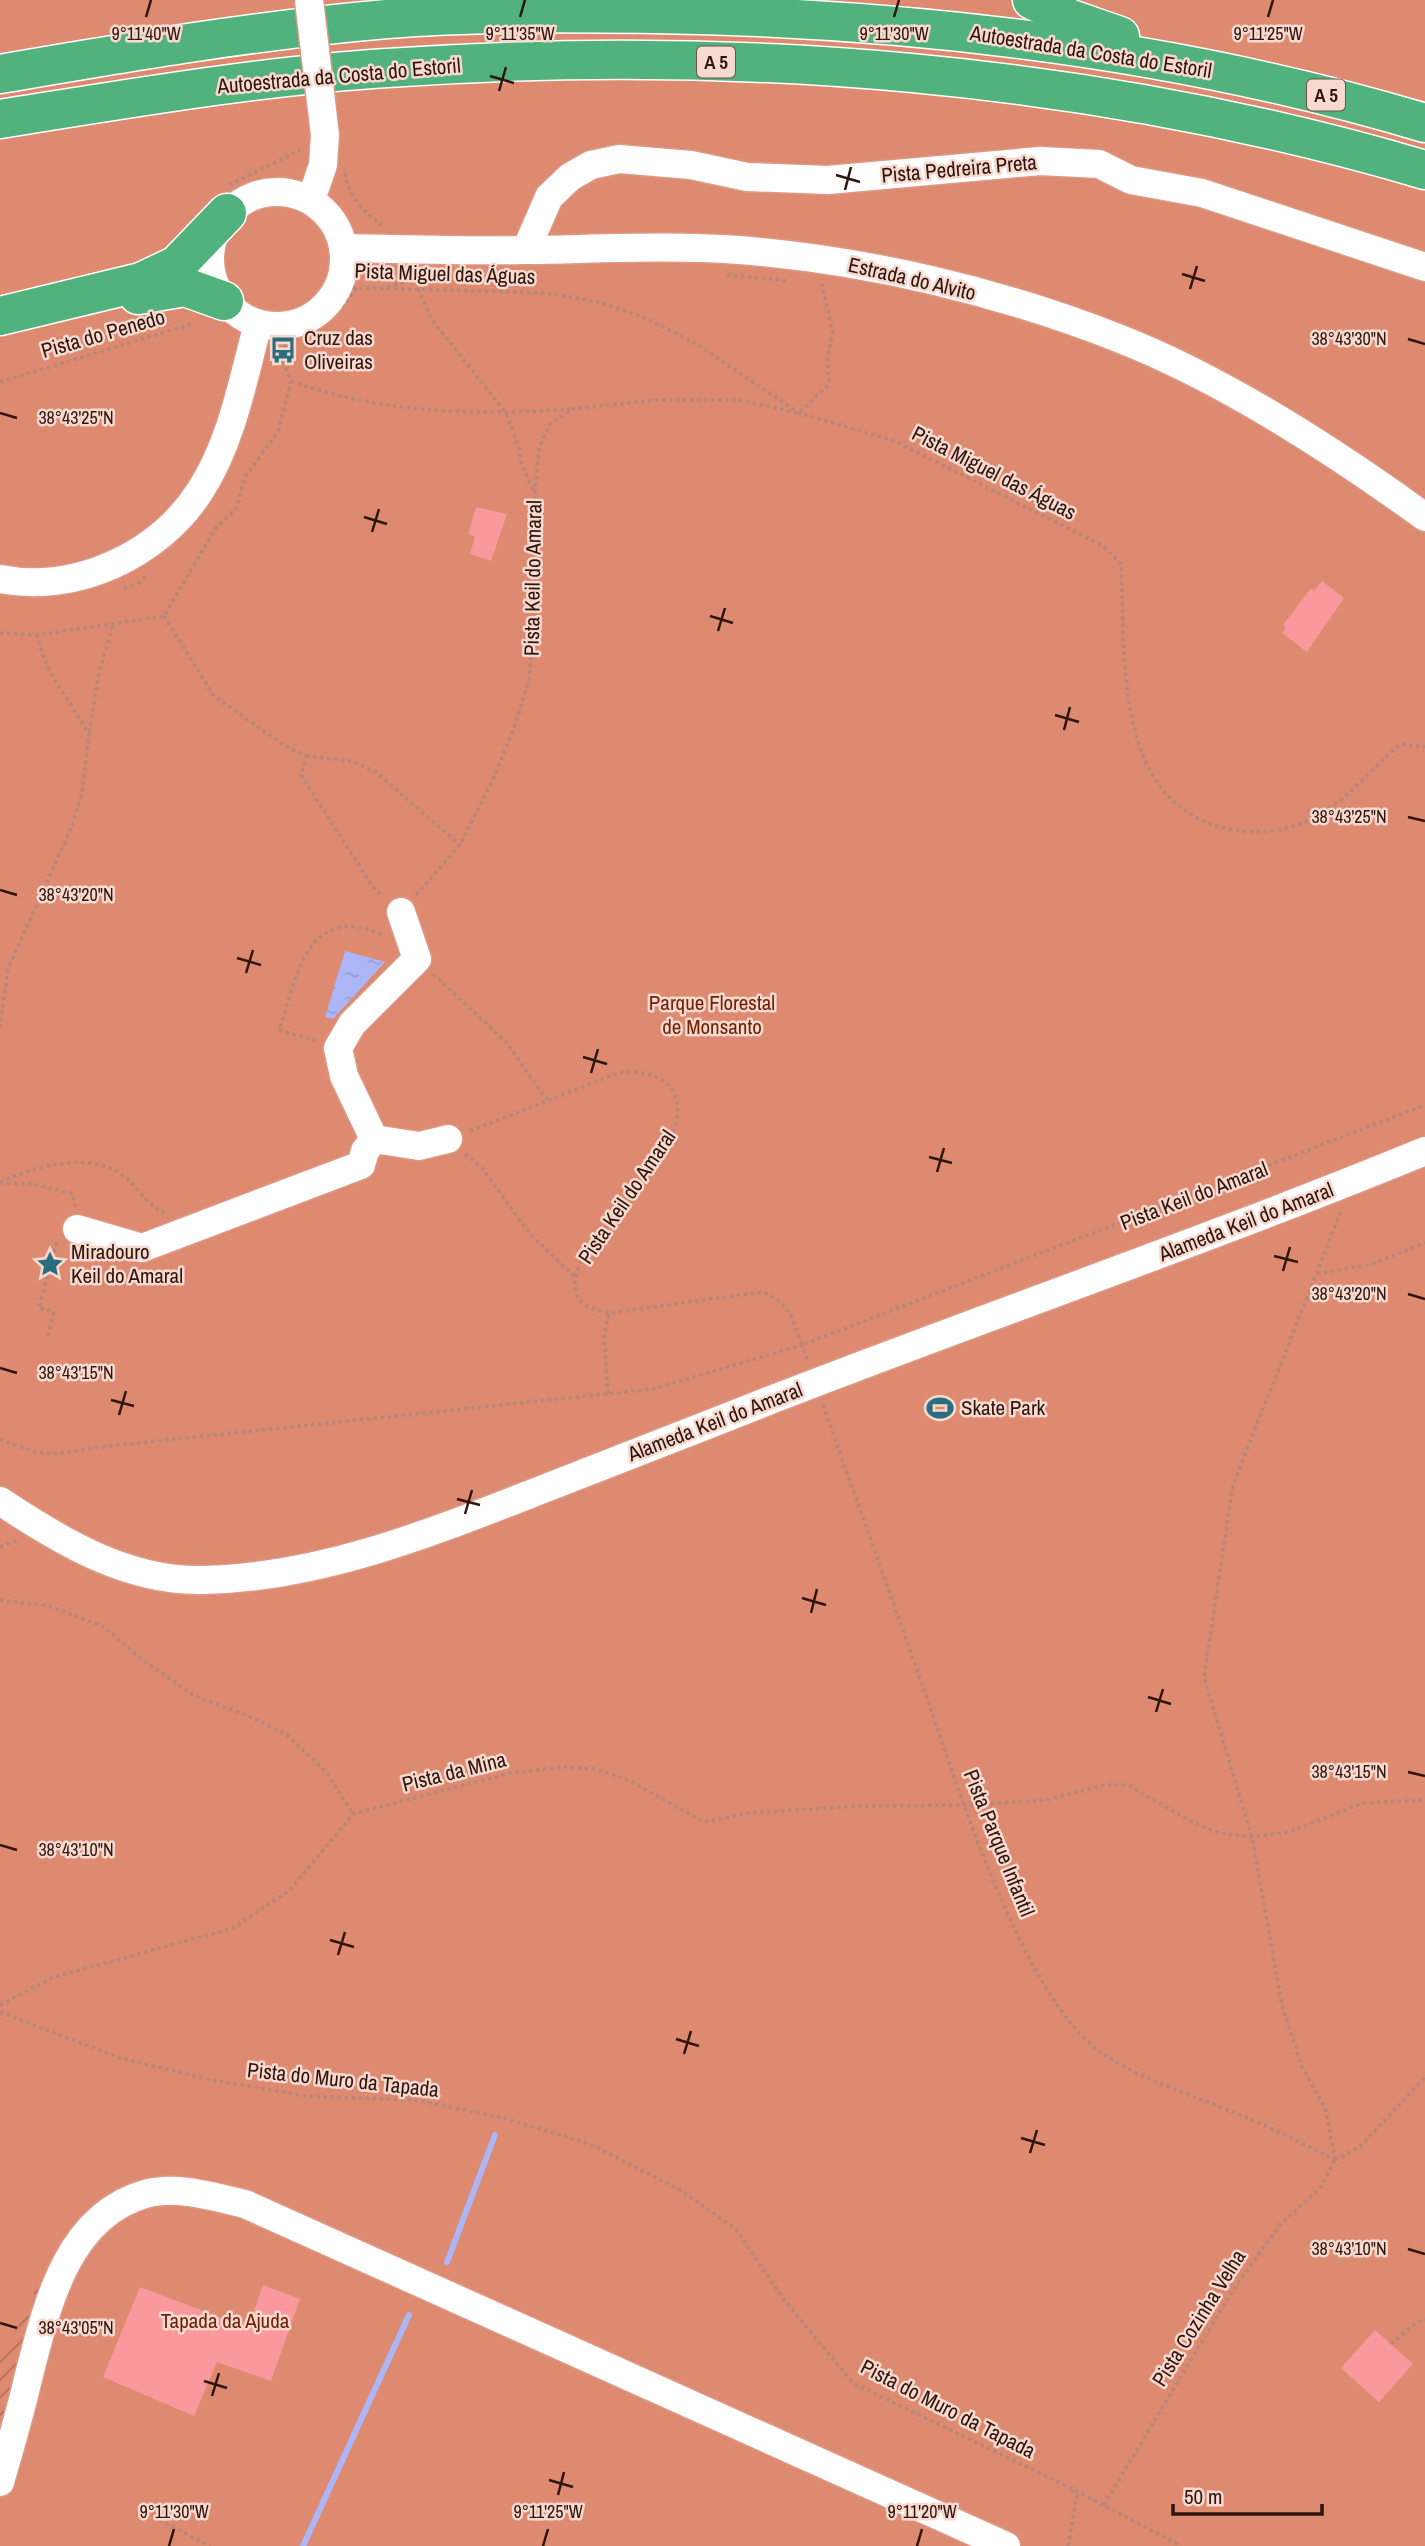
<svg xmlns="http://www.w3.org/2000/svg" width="1425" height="2546" viewBox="0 0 1425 2546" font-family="'Archivo Narrow',sans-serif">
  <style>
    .park { fill: #dd8a71 }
    .garden { fill: url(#garden-furrows) }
    .water { fill: url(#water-ripples) }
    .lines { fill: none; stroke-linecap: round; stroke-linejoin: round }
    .stream { stroke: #acb6f7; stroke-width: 6 }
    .building { fill: #fa999d }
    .minor-casing { stroke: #de9883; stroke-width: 31 }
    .highway-casing { stroke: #fff; stroke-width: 41 }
    .path { stroke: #b78779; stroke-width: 3.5; stroke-dasharray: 3.5 3.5; stroke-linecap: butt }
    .minor { stroke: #fff; stroke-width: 28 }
    .highway { stroke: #52b27e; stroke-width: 38 }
    .minor-bridge-casing { stroke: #de9883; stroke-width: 31; stroke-linecap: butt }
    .minor-bridge { stroke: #fff; stroke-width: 28 }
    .ticks { fill: none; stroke: #2f150d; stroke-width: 2.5 }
    .labels { text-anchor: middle; stroke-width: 5; stroke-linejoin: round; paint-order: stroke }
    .shield { fill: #f7d9cf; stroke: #6b5047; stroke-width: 2 }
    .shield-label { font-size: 19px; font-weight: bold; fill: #2f150d }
    .street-label { font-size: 21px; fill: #2f150d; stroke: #f7d9cf }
    .poi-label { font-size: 21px; fill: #2f150d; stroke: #f7d9cf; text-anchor: start }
    .park-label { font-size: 21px; fill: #712206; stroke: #f7d9cf }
    .ticks-label { font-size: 18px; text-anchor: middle; fill: #2f150d; stroke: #f7d9cf; stroke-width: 5; stroke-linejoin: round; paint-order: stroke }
  </style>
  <defs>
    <pattern id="garden-furrows" width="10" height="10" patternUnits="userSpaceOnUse" patternTransform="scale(1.75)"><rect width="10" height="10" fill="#dd8a71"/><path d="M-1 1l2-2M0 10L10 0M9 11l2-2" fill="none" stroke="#b4705b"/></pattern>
    <pattern id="water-ripples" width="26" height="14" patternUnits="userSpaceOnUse" patternTransform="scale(1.75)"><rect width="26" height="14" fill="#acb6f7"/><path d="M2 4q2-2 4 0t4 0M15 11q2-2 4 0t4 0" fill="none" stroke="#949cd3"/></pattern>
  </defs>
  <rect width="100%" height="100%" fill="#fec3b2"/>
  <!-- park -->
  <rect class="park" x="0" y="0" width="1425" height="2546"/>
  <!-- garden -->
  <polygon class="garden" points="38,2273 49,2276 5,2422 0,2427 0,2354 31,2305"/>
  <!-- water -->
  <polygon class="water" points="345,951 385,962 333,1019 325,1017"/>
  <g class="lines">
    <!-- stream -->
    <g class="stream">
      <polyline points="447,2262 495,2135"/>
      <polyline points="303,2546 409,2315"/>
    </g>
  </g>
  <!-- building -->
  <g class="building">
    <polygon points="476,507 507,514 491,561 470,554 475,537 468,534"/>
    <polygon points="1322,581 1344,598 1307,652 1282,633 1286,627 1283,625 1311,588 1314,591"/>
    <polygon points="263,2285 300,2299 271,2381 217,2362 194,2416 103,2377 140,2287 248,2328"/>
    <polygon points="1375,2330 1413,2364 1379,2402 1341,2368"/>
  </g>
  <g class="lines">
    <!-- minor casing -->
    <g class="minor-casing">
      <g id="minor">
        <circle cx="277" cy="259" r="67"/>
        <polyline points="311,200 323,165 325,135"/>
        <path d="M343,248C405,249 466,251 527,250C597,249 669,245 739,250C867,260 998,291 1118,338C1223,379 1334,451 1425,517"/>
        <polyline points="526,250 549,197 570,177 591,165 619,159 691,165 747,177 828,180 1040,161 1099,164 1131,180 1202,193 1425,267"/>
        <path d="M0,579C76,594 159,555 200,491C232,442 243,379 258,324"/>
        <polyline points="401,912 417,959 352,1024 338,1048 344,1076 374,1139 419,1146 448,1139"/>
        <polyline points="77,1229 142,1248 361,1165 365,1151 374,1139"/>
        <path d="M0,1501C60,1541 128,1582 203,1580C318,1578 428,1534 533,1493C612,1462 690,1432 768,1401C987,1316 1208,1240 1425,1151"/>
        <path d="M0,2482C10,2448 20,2413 28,2379C46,2310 65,2217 145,2194C177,2185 214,2197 245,2204L1006,2546"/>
      </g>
    </g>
    <!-- highway casing -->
    <g class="highway-casing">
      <g id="highway">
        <polyline points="1032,0 1071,19 1120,36"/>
        <path d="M0,74C128,52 257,30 387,19C475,12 565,13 654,14C914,18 1175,48 1425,123"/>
        <path d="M0,119C126,99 260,76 387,68C734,44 1090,71 1425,170"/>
        <polyline points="138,295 185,287 224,301"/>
        <polyline points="0,316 141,282 177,265 227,213"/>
      </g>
    </g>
    <!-- path -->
    <g class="path">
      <path d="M345,173C348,197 364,212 382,225"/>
      <polyline points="229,185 300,150"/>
      <polyline points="727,275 789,281"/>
      <path d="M338,287L546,293L599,302L648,319L698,345L799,413L895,441L1103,546L1121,564C1126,655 1111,806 1230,829C1265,836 1295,830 1325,811C1353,794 1375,764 1401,744L1425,747"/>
      <polyline points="387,287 430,275"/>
      <polyline points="418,289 432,320 506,413 519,448 522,466 534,491"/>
      <path d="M275,358C294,329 333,325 357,288"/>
      <path d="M291,381C379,413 477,416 570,409"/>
      <polyline points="0,382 195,323"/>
      <polyline points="124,588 139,583 147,575"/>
      <polyline points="164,616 214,696 285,746 306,756 301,775 373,887 383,896"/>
      <polyline points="0,633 37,635 164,616 215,529 236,509 245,477 278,432 291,381 279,352"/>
      <polyline points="89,732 99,673 113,625"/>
      <polyline points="306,756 352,761 376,772 460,845"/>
      <polyline points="416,895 460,845 494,777 514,728 529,680 533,637 529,581 539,513 535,493 539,448 550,424 572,409 654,400 739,400 799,413 829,384 827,357 833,334 822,284"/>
      <polyline points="433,974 507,1043 547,1100"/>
      <polyline points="0,1028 8,969 72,826 82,793 89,734 47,667 37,635"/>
      <path d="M316,1041L279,1030C297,977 307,901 383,935"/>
      <path d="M470,1131L618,1073C659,1067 690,1089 673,1132L580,1263C569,1294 576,1307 609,1313L763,1292C791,1304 792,1318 802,1345L1425,1105"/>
      <polyline points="465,1154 482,1168 530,1234 575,1277"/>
      <path d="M0,1182C35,1166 92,1150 125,1177C141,1190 146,1206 165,1213"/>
      <polyline points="0,1183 33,1184 73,1194 75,1207"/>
      <polyline points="1317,1274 1372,1264 1425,1243"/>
      <polyline points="48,1336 54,1312 39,1308 57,1241"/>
      <polyline points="608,1394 604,1337 609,1313"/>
      <path d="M823,1405C856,1498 889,1591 922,1684C956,1780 1020,1993 1100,2052C1134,2076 1191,2095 1230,2111C1266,2125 1301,2142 1335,2160"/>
      <path d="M0,1439C46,1459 52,1455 100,1447L653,1389L802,1345L808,1362"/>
      <polyline points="0,1547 18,1540"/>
      <polyline points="0,1600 49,1606 104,1627 143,1660 193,1695 248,1716 287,1735 326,1772 353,1814"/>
      <polyline points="0,2005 54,1977 233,1928 290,1890 353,1814 511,1773 564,1767 596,1769 630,1781 704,1822 750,1813 858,1806 965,1805 1046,1800 1104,1785 1128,1785 1190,1821 1219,1833 1252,1837 1289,1832 1363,1803 1425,1800"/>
      <polyline points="0,2012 120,2058 207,2079 306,2096 415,2100 504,2118 590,2144 682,2191 736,2229 782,2297 853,2383 1071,2488 1181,2546"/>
      <polyline points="1335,2160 1326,2110 1302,2067 1282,2005 1252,1837 1204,1677 1233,1485 1341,1211"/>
      <polyline points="1335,2160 1361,2146 1425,2077"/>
      <polyline points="1391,2344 1417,2322 1425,2319"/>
      <polyline points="1104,2505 1233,2290 1280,2225 1320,2188 1335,2160"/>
      <polyline points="153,2517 210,2546"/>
      <polyline points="1068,2546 1077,2495 1072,2490"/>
    </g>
    <!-- minor -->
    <use href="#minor" class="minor"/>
    <!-- highway -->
    <use href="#highway" class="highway"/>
    <!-- minor-bridge casing -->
    <g class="minor-bridge-casing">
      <polyline id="minor-bridge" points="309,0 325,135"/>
    </g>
    <!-- minor-bridge -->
    <use href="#minor-bridge" class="minor-bridge"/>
  </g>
  <!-- ticks -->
  <path class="ticks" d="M146,17L151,0M520,17L525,0M894,17L899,0M1268,17L1273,0M490,76L514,83M499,91L506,67M836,175L860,182M845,190L851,167M1182,274L1205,281M1190,289L1197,266M1408,339L1425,344M0,413L17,418M364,517L387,524M372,532L379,509M710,616L733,623M718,631L725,608M1055,715L1079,722M1064,730L1070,707M1408,817L1425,821M0,890L17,895M237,958L261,965M246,973L253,950M583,1057L607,1064M591,1073L598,1049M929,1157L952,1163M937,1172L944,1148M1274,1256L1298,1262M1283,1271L1290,1247M1408,1294L1425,1299M0,1368L17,1373M111,1400L134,1406M119,1415L126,1391M457,1499L480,1505M465,1514L472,1490M802,1598L826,1605M811,1613L817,1589M1148,1697L1171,1704M1156,1712L1163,1689M1408,1772L1425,1776M0,1845L17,1850M330,1940L354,1947M338,1955L345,1932M676,2039L699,2046M684,2054L691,2031M1021,2138L1045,2145M1030,2153L1037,2130M1408,2249L1425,2254M0,2323L17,2328M204,2381L227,2388M212,2396L219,2373M549,2480L573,2487M558,2495L564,2472M169,2546L174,2529M543,2546L548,2529M917,2546L922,2529"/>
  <!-- icons -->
  <defs>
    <g id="bus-bare" transform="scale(2.1)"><path d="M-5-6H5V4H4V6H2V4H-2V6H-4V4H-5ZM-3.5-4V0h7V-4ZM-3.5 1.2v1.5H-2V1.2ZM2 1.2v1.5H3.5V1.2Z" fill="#296d7e" stroke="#f7d9cf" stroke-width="2.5" paint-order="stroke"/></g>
    <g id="sight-bare" transform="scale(2.1)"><path d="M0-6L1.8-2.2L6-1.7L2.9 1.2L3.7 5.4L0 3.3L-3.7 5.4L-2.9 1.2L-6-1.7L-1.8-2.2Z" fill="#296d7e" stroke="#f7d9cf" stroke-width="2.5" paint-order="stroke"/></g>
    <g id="stadium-bare" transform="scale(2.1)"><path d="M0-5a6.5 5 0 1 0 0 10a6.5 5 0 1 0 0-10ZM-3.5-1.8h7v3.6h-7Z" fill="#296d7e" stroke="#f7d9cf" stroke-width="2.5" paint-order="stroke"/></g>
  </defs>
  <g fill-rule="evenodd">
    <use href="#bus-bare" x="283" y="350"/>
    <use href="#sight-bare" x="50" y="1264"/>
    <use href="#stadium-bare" x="940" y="1408"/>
  </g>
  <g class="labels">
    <!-- shield labels -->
    <g class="shield">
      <rect x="697" y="46.5" width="38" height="31" rx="5"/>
      <rect x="1307" y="79.5" width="38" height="31" rx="5"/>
    </g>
    <g class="shield-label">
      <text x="716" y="69">A 5</text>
      <text x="1326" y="102">A 5</text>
    </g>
    <!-- street labels -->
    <g class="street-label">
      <text transform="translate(1091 52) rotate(9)" y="7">Autoestrada da Costa do Estoril</text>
      <text transform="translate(339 76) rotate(-5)" y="7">Autoestrada da Costa do Estoril</text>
      <text transform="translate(959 169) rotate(-5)" y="7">Pista Pedreira Preta</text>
      <text transform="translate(445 274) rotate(2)" y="7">Pista Miguel das Águas</text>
      <text transform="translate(912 279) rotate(13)" y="7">Estrada do Alvito</text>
      <text transform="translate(103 334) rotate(-16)" y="7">Pista do Penedo</text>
      <text transform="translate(994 473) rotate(27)" y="7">Pista Miguel das Águas</text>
      <text transform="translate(533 578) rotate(-89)" y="7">Pista Keil do Amaral</text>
      <text transform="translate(1194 1196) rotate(-21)" y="7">Pista Keil do Amaral</text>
      <text transform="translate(627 1197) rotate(-56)" y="7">Pista Keil do Amaral</text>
      <text transform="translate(1246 1222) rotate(-21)" y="7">Alameda Keil do Amaral</text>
      <text transform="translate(715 1422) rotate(-21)" y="7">Alameda Keil do Amaral</text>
      <text transform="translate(454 1772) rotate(-14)" y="7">Pista da Mina</text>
      <text transform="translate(999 1843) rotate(68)" y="7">Pista Parque Infantil</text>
      <text transform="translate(343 2080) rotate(6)" y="7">Pista do Muro da Tapada</text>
      <text transform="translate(1199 2318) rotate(-58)" y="7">Pista Cozinha Velha</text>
      <text transform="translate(948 2409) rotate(27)" y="7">Pista do Muro da Tapada</text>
    </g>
    <!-- poi labels -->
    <g class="poi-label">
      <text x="304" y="345">Cruz das<tspan x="304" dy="24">Oliveiras</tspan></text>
      <text x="71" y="1259">Miradouro<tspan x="71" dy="24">Keil do Amaral</tspan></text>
      <text x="961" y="1415">Skate Park</text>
    </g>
    <!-- park labels -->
    <g class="park-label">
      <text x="712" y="1010">Parque Florestal<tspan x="712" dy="24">de Monsanto</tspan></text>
      <text x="225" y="2328">Tapada da Ajuda</text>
    </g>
  </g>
  <g class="ticks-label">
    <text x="146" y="40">9°11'40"W</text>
    <text x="520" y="40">9°11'35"W</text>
    <text x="894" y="40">9°11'30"W</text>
    <text x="1268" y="40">9°11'25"W</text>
    <text x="1349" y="345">38°43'30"N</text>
    <text x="76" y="424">38°43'25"N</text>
    <text x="1349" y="823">38°43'25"N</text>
    <text x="76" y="901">38°43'20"N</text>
    <text x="1349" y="1300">38°43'20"N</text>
    <text x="76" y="1379">38°43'15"N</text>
    <text x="1349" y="1778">38°43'15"N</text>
    <text x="76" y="1856">38°43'10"N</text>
    <text x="1349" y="2255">38°43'10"N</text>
    <text x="76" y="2334">38°43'05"N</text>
    <text x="174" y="2518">9°11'30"W</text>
    <text x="548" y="2518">9°11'25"W</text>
    <text x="922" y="2518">9°11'20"W</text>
  </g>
  <!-- scale -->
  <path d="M1173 2504v10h149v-10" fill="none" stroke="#2f150d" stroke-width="3.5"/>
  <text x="1184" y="2504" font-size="21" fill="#2f150d" stroke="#f7d9cf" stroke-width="5" paint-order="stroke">50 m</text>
</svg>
